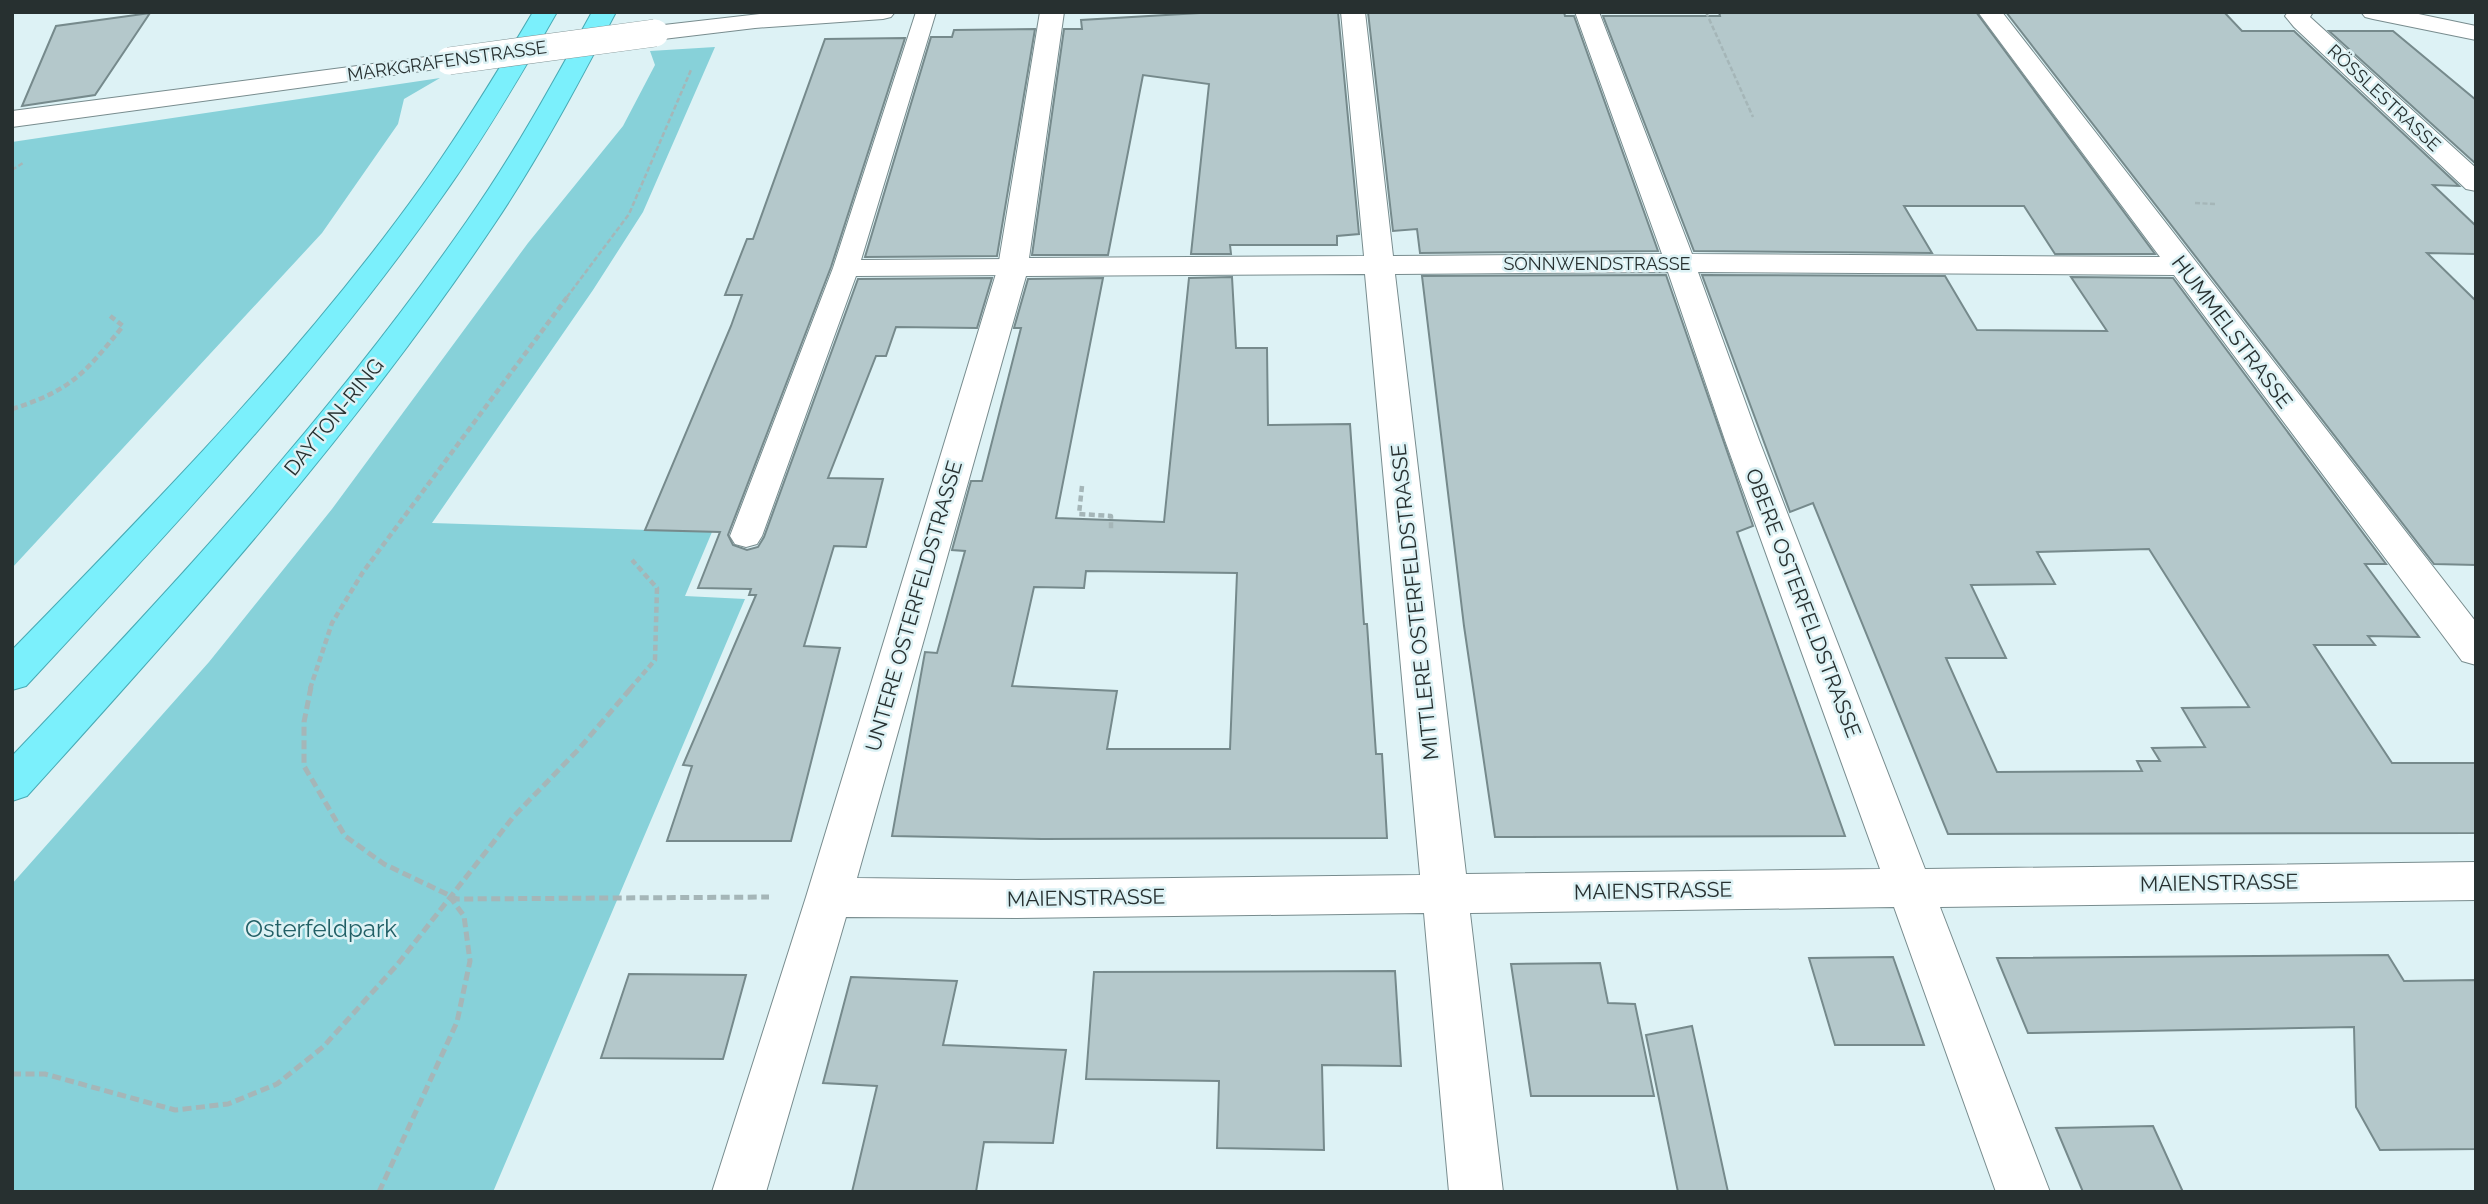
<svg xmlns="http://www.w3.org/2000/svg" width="2488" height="1204" viewBox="0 0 2488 1204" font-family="Raleway,sans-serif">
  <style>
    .green { fill: #87d1d9 }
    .building { fill: #b4c8cb; stroke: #768a8c; stroke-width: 2; fill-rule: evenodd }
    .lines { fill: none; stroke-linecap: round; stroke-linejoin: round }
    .service-casing { stroke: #788c8e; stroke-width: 2 }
    .minor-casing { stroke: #788c8e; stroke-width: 2 }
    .trunk-casing { stroke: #48aab5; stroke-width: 2 }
    .path-far2 { stroke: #a5b6b8; stroke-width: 2.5; stroke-dasharray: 5 2.5; stroke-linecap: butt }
    .path-far1 { stroke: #a5b6b8; stroke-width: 4.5; stroke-dasharray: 6 3.5; stroke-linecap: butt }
    .path { stroke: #a5b6b8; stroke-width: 5; stroke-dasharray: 9 4.5; stroke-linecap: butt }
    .service { fill: #fff; fill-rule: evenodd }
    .minor { fill: #fff; fill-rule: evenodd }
    .trunk { fill: #7bf0fc; fill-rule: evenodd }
    .minor-bridge-casing { stroke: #788c8e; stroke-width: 28; stroke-linecap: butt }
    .minor-bridge { stroke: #fff; stroke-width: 27 }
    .labels { text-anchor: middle; stroke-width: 5; stroke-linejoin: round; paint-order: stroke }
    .far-street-label { font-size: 18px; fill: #273030; stroke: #ddf2f5 }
    .street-label { font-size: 21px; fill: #273030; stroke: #ddf2f5 }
    .near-park-label { font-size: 24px; fill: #215f65; stroke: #ddf2f5 }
  </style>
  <rect width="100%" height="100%" fill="#ddf2f5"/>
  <!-- green -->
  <g class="green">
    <polygon points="715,47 643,212 593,290 432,523 712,532 685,596 745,599 493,1192 12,1192 12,884 209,662 332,509 528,243 623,126 655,65 650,51"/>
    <polygon points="440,78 404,99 398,124 322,233 12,568 12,142"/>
  </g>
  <!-- building -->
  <g class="building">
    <polygon points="1217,12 1338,12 1359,234 1337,236 1337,245 1230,245 1231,254 1191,254 1209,84 1143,75 1108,255 1032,255 1064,29 1082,29 1081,20"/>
    <polygon points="1368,12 1564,12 1565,16 1574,16 1658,251 1420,253 1417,229 1393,231"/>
    <polygon points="1719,12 1976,12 2155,254 2055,254 2024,206 1904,206 1932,253 1694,251 1603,16 1720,16"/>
    <polygon points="2006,12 2224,12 2242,31 2294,31 2459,186 2433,185 2476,226 2476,254 2427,253 2476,301 2476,565 2434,564"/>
    <polygon points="150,13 95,95 22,106 56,26"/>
    <polygon points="1035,29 997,256 865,257 931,37 952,37 954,30"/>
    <polygon points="2329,31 2393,31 2476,100 2476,164"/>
    <polygon points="905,38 831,267 728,535 733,545 747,550 758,547 764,537 858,279 992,278 977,328 896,327 886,356 876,356 828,478 883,479 866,547 834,546 804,646 840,648 791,841 667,841 692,766 683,765 756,595 749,595 751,589 698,588 720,532 645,530 731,326 742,295 725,295 747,239 753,239 825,39"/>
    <polygon points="1666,275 1753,526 1737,532 1845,836 1495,837 1464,626 1422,276"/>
    <path d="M1702,275L1945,276L1977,330L2107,331L2071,277L2173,278L2386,564H2365L2419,637L2368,636L2375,645H2314L2392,763H2476V833L1948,834L1813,503L1790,512ZM2149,549L2249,707L2182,708L2205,747L2152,748L2160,761H2137L2142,771L1997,772L1946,658H2006L1971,585L2055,584L2037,552Z"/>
    <path d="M1232,277L1236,348H1267L1268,425L1350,424L1364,624H1367L1376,754H1382L1387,838L1042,839L892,836L925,652L937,653L965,551L952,550L971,481H982L1021,328H1014L1028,279L1103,278L1056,518L1164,522L1189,278ZM1086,571L1237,573L1230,749H1107L1117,691L1012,686L1034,587L1084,588Z"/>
    <polygon points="2388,955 2404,981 2476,980 2476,1149 2380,1150 2356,1107 2354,1027 2028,1033 1997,958"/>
    <polygon points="1893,957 1924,1045 1835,1045 1809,958"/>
    <polygon points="1600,963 1608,1003 1635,1004 1654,1096 1531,1096 1511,964"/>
    <polygon points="1395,971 1401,1066 1322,1065 1324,1150 1217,1148 1219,1081 1086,1079 1094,972"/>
    <polygon points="629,974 746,975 723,1059 601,1058"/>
    <polygon points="851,977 957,981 943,1045 1066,1050 1053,1143 984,1142 976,1192 852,1192 877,1086 823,1083"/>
    <polygon points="1692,1026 1728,1192 1678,1192 1646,1035"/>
    <polygon points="2153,1126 2183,1192 2083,1192 2056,1128"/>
  </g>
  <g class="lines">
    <!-- service casing -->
    <g class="service-casing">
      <polygon id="service" points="916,12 936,12 861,260 1013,259 1022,261 1026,267 1022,273 1013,275 856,276 762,536 757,544 746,547 735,544 730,536 833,268"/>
    </g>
    <!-- minor casing -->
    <g class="minor-casing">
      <g id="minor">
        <polygon points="778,12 895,12 891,17 883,19 755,28 655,40 646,38 643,33 646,28 655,26"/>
        <path d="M1040,12H1064L1029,258L1364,256L1341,12H1365L1393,256L1662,254L1575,12H1599L1692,254L2160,257L1978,12H2002L2476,622V665L2462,661L2174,275L1698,272L1759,440L1925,869L2476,862V900L1940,907L2050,1192H1996L1894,907L1470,913L1503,1192H1449L1424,913L1017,918L846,917L766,1192H712L806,897L998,267ZM1668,272L1725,440L1880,869L1466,874L1395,274ZM1365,274L1420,875L1017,880L857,878L1026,276Z"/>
        <polygon points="2288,12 2313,12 2310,17 2476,168 2476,191 2466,189 2294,27 2285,16"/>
        <polygon points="2361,12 2409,12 2476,26 2476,40 2373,19 2365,17"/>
        <polygon points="449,54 458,56 461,61 458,66 12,127 12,111"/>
      </g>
    </g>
    <!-- trunk casing -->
    <g class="trunk-casing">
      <g id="trunk">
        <path d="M533,12H557C521,75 484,138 442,197C319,372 172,529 26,686L12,690V650C156,502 302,354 422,186C462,130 498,71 533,12Z"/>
        <path d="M592,12H616C578,84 540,156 495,223C357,429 193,613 27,796L12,801V756C174,586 333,414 467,221C514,154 553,83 592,12Z"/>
      </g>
    </g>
    <!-- path-far2 -->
    <g class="path-far2">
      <polyline points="1706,12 1753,117"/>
      <polyline points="12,170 23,163"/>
      <polyline points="2195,203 2215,204"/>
      <polyline points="567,297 629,214 691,70"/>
    </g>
    <!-- path-far1 -->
    <g class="path-far1">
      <path d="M12,409C72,390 85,373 123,326L109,315"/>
      <polyline points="1082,486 1079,514 1111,516 1111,530"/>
      <polyline points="310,689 332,623 363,572 568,296"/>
      <polyline points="630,689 655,660 657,588 632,560"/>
    </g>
    <!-- path -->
    <g class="path">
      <polyline points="311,687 304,722 304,766 345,836 384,864 457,899 769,897"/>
      <polyline points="12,1074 45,1074 175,1110 228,1104 277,1084 323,1047 397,965 514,816 578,750 632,687"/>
      <polyline points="379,1192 457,1022 470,961 464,916 450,897"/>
    </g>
    <!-- service -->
    <use href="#service" class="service"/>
    <!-- minor -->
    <use href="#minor" class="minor"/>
    <!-- trunk -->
    <use href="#trunk" class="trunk"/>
    <!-- minor-bridge casing -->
    <g class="minor-bridge-casing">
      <polyline id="minor-bridge" points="449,61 655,33"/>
    </g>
    <!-- minor-bridge -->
    <use href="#minor-bridge" class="minor-bridge"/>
  </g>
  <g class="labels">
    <!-- far-street labels -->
    <g class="far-street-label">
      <text transform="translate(447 61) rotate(-8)" y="6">MARKGRAFENSTRASSE</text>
      <text transform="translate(2384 98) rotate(43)" y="6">RÖSSLESTRASSE</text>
      <text x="1597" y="270">SONNWENDSTRASSE</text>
    </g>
    <!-- street labels -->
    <g class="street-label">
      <text transform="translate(2232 332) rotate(53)" y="7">HUMMELSTRASSE</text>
      <text transform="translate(334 417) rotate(-51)" y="7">DAYTON-RING</text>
      <text transform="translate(1415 602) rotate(-96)" y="7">MITTLERE OSTERFELDSTRASSE</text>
      <text transform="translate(1803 603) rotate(69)" y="7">OBERE OSTERFELDSTRASSE</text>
      <text transform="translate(914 606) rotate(-74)" y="7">UNTERE OSTERFELDSTRASSE</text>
      <text transform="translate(2219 883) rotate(-1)" y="7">MAIENSTRASSE</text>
      <text transform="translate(1653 891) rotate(-1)" y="7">MAIENSTRASSE</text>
      <text transform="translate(1086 898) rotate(-1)" y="7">MAIENSTRASSE</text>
    </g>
    <!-- near-park labels -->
    <g class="near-park-label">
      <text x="321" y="937">Osterfeldpark</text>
    </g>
  </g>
  <!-- border -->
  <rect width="2488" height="1204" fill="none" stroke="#273030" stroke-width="28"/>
</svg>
